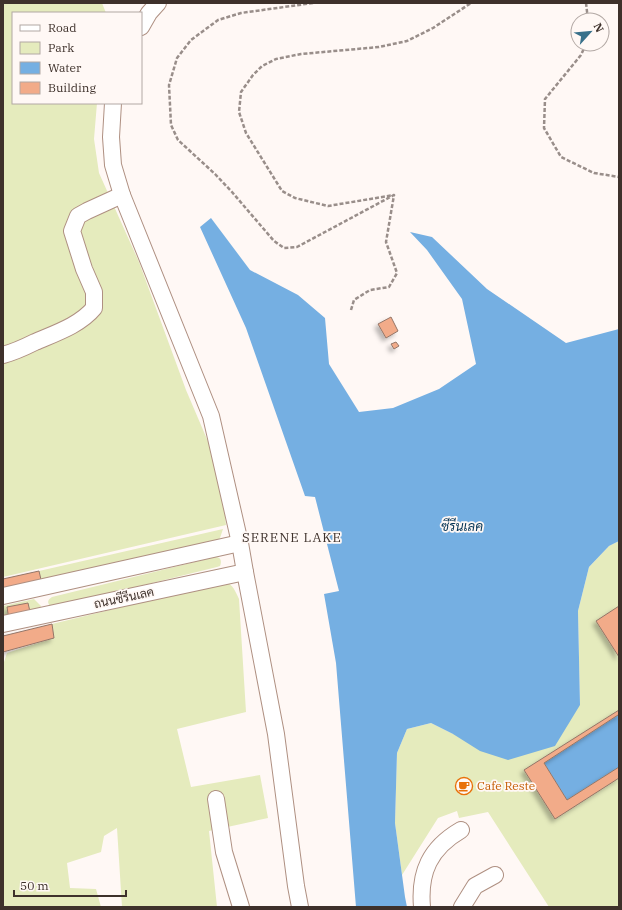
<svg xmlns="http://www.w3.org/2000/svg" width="622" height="910" viewBox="0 0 622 910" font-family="'IBM Plex Serif',Sarabun,serif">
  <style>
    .green { fill: #e5ebbd }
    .water { fill: #75afe2 }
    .building { fill: #f2ab89; stroke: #947668; filter: url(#shadow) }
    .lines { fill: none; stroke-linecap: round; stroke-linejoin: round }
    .minor-casing { stroke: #af9082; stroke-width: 18 }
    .path { stroke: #998e8a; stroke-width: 2.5; stroke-dasharray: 4 2; stroke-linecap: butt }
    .minor { stroke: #fff; stroke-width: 16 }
    .labels { text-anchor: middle; stroke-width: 3.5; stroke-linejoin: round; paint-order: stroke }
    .street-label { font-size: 12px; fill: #3e312b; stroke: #fff8f5 }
    .food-label { font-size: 12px; fill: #c56008; stroke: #fff8f5; text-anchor: start }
    .water-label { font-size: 13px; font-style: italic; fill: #053455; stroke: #fff8f5 }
    .neighbourhood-label { font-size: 13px; letter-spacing: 1px; fill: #3e312b; stroke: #fff8f5 }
  </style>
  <defs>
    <filter id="shadow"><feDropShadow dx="-3.5" dy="3.5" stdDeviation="2" flood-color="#0004"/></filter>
  </defs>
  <rect width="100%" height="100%" fill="#fff8f5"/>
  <!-- green -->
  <g class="green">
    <polygon points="3,3 102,3 106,13 13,13 13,103 97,103 94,139 99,173 139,262 186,390 221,472 226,525 3,577"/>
    <polygon points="223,529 220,538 215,542 42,584 39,571"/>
    <polygon points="619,541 619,907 549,907 488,812 459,818 457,811 438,818 402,875 395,823 397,753 407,729 431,723 453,734 580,705 578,611 589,567 609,546"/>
    <path d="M215,557C221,557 222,561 220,566L217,567L55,607H51C47,603 47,600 52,597Z"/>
    <path d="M225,582C233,584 235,591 239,599L246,712L177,729L191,787L260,775L268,818L209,831L217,907H122L117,828L104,836L101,852L67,863L70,888L96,889L101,907H3V665L7,653L53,638L52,624Z"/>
    <polygon points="34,599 41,606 37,614 3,620 3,606"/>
  </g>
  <!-- water -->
  <g class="water">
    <polygon points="211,218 250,270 298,295 325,318 329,364 359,412 393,408 439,389 476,364 462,299 427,250 410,232 432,237 487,289 566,343 619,329 619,541 609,546 589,567 578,611 580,705 555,746 508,760 480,751 453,734 431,723 407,729 397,753 395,823 405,897 407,907 356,907 336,663 324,594 339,591 315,497 305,496 246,328 200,227"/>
    <polygon points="618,715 619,717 619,767 567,800 544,763"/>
  </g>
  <!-- building -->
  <g class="building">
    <polygon points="391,317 398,331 386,338 378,324"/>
    <polygon points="396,342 399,346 394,349 391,344"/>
    <polygon points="39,571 42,584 3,593 3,579"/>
    <polygon points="28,603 31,616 9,620 7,607"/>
    <polygon points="619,606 619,657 596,621"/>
    <polygon points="52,624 54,638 3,652 3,636"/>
    <polygon points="619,710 619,717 618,715 544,763 567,800 619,767 619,778 555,819 524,770"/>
  </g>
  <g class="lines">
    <!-- minor casing -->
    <g class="minor-casing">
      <g id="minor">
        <polyline points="141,27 149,13 158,3"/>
        <polyline points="113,103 111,137 113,165 122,195 211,416 240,543 245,572 276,734 296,886 300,907"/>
        <path d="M3,355C14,352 25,347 35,342C56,333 80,325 94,308V292L84,269L72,231L78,216L87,211L122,195"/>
        <polyline points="3,596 240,543"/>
        <polyline points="3,624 245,572"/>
        <polyline points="216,799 224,852 241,907"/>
        <path d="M422,907C419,872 430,848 461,830"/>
        <polyline points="462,907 475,886 495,875"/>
      </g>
    </g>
    <!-- path -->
    <g class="path">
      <polyline points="313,3 241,13 218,20 191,40 177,58 169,85 171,125 178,140 215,174 232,192 274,241 284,248 297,247 394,195 328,206 295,198 282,191 246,133 239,112 241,92 253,75 262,66 276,59 301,54 379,47 407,41 433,28 471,3"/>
      <polyline points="586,3 588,20"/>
      <polyline points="586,44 581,55 545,99 544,128 561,157 594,173 619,177"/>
      <polyline points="351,310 354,300 370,290 389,287 397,273 386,242 394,195"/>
    </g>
    <!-- minor -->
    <use href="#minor" class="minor"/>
  </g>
  <!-- icons -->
  <defs>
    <g id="cafe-ring" transform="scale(0.9)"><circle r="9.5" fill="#fff8f5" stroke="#e8710a" stroke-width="1.5"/><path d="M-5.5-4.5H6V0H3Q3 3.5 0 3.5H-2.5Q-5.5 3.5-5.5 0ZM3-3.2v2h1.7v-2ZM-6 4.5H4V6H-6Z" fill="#e8710a"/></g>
  </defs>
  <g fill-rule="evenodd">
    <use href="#cafe-ring" x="464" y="786"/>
  </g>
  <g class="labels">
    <!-- street labels -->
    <g class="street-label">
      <text transform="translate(124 598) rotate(-12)" y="4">ถนนซีรีนเลค</text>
    </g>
    <!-- food labels -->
    <g class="food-label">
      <text x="477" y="790">Cafe Reste</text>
    </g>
    <!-- water labels -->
    <g class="water-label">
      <text x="462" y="531">ซีรีนเลค</text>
    </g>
    <!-- neighbourhood labels -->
    <g class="neighbourhood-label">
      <text x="292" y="542">SERENE LAKE</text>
    </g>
  </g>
  <!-- border -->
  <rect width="622" height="910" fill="none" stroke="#3e312b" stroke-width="8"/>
  <!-- legend -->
  <rect x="12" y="12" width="130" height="92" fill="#fff8f5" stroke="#b2a8a4"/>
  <rect x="20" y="25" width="20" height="6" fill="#ffffff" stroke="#b2a8a4"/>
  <text x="48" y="32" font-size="12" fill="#3e312b">Road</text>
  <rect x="20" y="42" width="20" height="12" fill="#e5ebbd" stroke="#b2a8a4"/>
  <text x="48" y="52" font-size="12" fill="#3e312b">Park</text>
  <rect x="20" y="62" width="20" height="12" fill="#75afe2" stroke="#b2a8a4"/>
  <text x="48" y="72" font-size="12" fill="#3e312b">Water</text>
  <rect x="20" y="82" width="20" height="12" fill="#f2ab89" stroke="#b2a8a4"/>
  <text x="48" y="92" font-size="12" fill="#3e312b">Building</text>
  <!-- north arrow -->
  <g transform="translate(590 32) rotate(63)"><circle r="19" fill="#fff8f5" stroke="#b2a8a4"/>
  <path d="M0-3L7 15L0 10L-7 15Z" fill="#38708a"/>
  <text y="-6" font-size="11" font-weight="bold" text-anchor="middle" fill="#3e312b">N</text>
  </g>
  <!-- scale -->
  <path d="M14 890v6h112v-6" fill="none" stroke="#3e312b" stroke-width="2"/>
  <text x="20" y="890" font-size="12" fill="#3e312b" stroke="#fff8f5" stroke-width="3" paint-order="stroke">50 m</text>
</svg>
